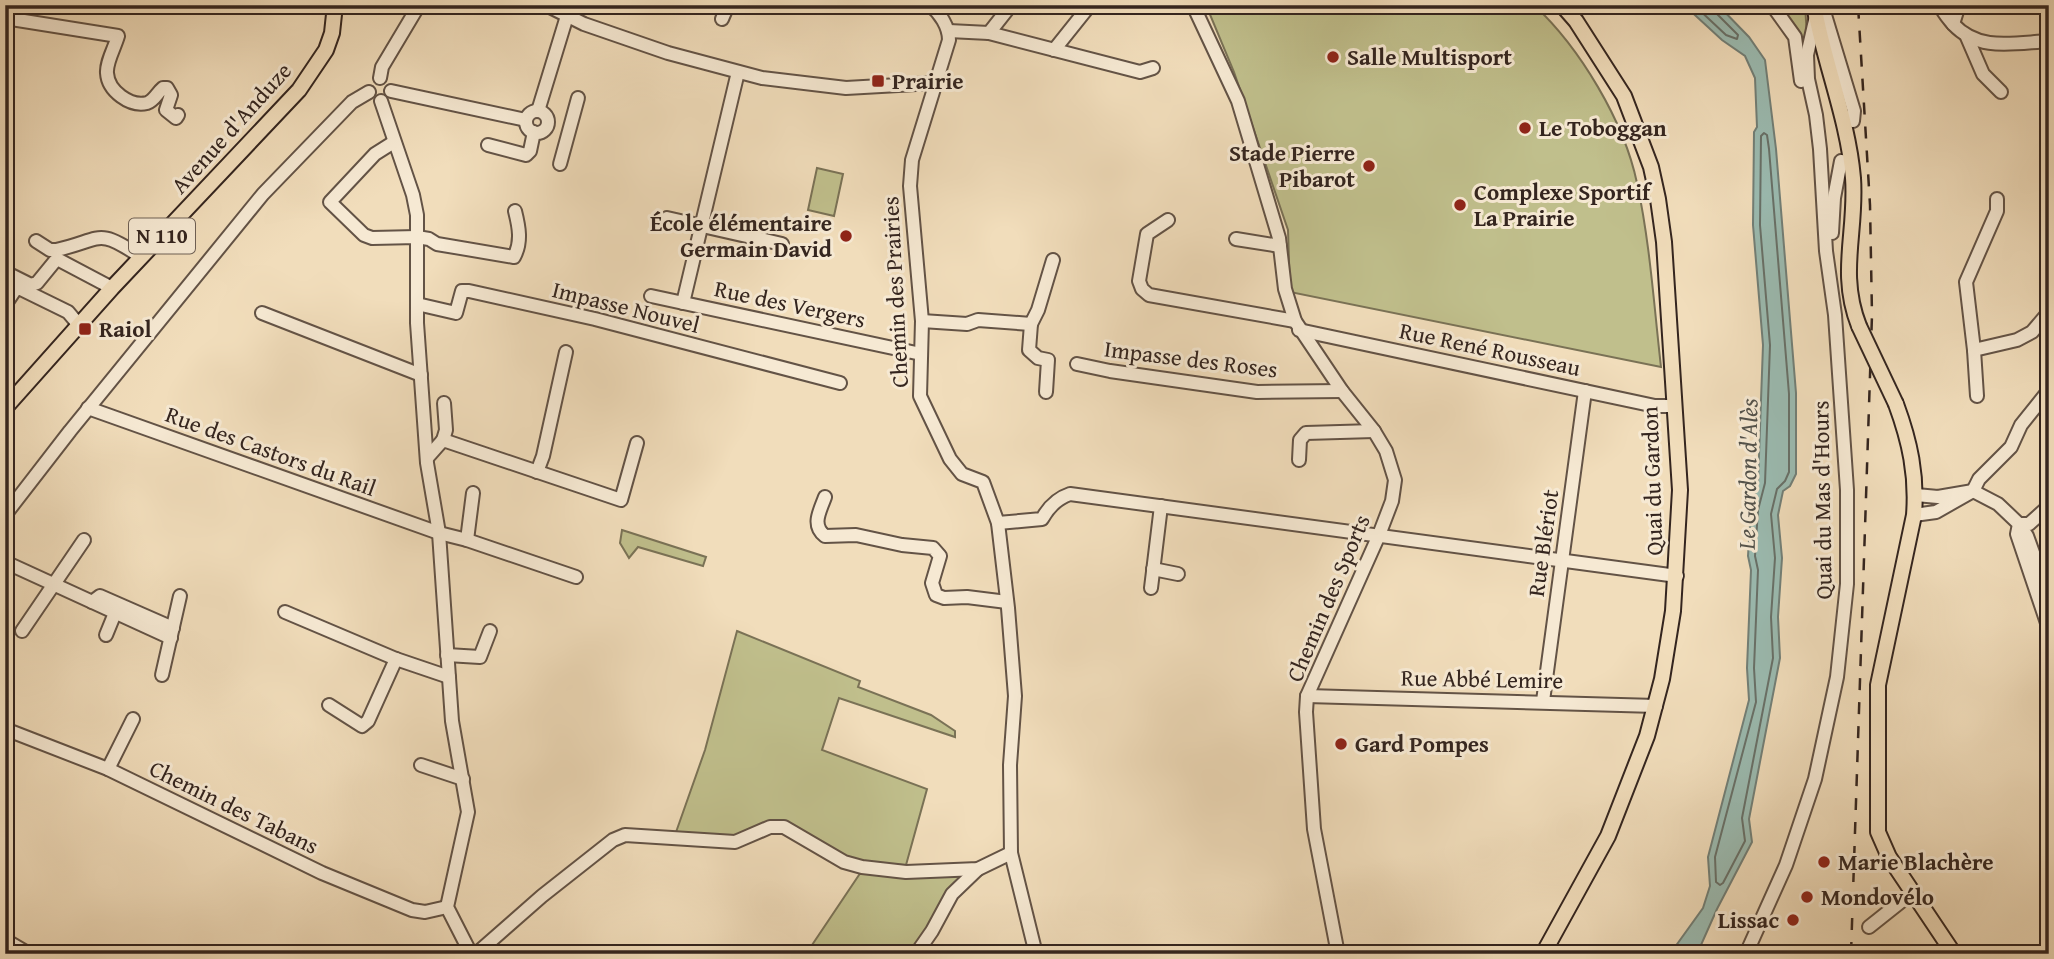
<svg xmlns="http://www.w3.org/2000/svg" width="2054" height="959" viewBox="0 0 2054 959" font-family="'Gentium Book Plus',serif">
  <style>
    .green { fill: #c0bf8c; stroke: #7a7256; stroke-width: 2 }
    .water { fill: #9bbbb1; stroke: #727f77; stroke-width: 2 }
    .lines { fill: none; stroke-linecap: round; stroke-linejoin: round }
    .shore { stroke: #687068; stroke-width: 2 }
    .minor-casing { stroke: #635346; stroke-width: 16 }
    .major-casing { stroke: #34251f; stroke-width: 18 }
    .minor { stroke: #f6e9d3; stroke-width: 12 }
    .major { stroke: #f1ddbb; stroke-width: 14 }
    .rail { stroke: #34251f; stroke-width: 2.5; stroke-dasharray: 12 12; stroke-linecap: butt }
    .major-bridge-casing { stroke: #34251f; stroke-width: 18; stroke-linecap: butt }
    .major-bridge { stroke: #f1ddbb; stroke-width: 14 }
    .poi-dot { fill: #8f2418; stroke: #f6e9d3; stroke-width: 2.5 }
    .labels { text-anchor: middle; stroke-width: 6; stroke-linejoin: round; paint-order: stroke }
    .shield { fill: #f6e9d3; stroke: #6e6055; stroke-width: 2 }
    .shield-label { font-size: 21px; font-weight: bold; fill: #34251f }
    .poi-label { font-size: 23px; font-weight: bold; fill: #34251f; stroke: #f6e9d3; text-anchor: start }
    .street-label { font-size: 23px; fill: #34251f; stroke: #f6e9d3 }
    .water-label { font-size: 24px; font-style: italic; fill: #53524b; stroke: #f6e9d3 }
  </style>
  <rect width="100%" height="100%" fill="#f1ddbb"/>
  <filter id="stains"><feTurbulence type="fractalNoise" baseFrequency=".00286" numOctaves="4"/><feColorMatrix values="0 0 0 0 .2 0 0 0 0 .09 0 0 0 0 .02 0 0 0 .5 -.17"/></filter>
  <radialGradient id="worn" r=".72"><stop offset=".6" stop-color="#630" stop-opacity="0"/><stop offset="1" stop-color="#630" stop-opacity=".3"/></radialGradient>
  <!-- green -->
  <g class="green">
    <path d="M1206,5H1534C1580,48 1624,121 1637,183C1650,243 1654,306 1661,367L1290,292L1288,230L1234,72Z"/>
    <polygon points="1779,5 1805,5 1807,36 1803,56 1799,47 1798,30"/>
    <polygon points="817,168 843,174 834,216 808,210"/>
    <polygon points="622,530 706,557 703,566 638,547 629,558 620,543"/>
    <polygon points="737,631 860,681 858,687 931,715 955,731 955,737 839,698 822,750 927,789 906,865 862,864 834,853 790,825 726,838 675,835 705,750"/>
    <polygon points="861,872 968,873 911,954 806,954"/>
  </g>
  <!-- water -->
  <polygon class="water" points="1684,5 1718,5 1749,37 1765,60 1776,149 1796,393 1796,474 1790,486 1783,491 1778,515 1782,558 1778,617 1780,658 1749,819 1752,842 1717,909 1697,954 1670,954 1703,908 1710,886 1708,857 1749,700 1747,668 1751,570 1748,556 1751,509 1758,483 1763,345 1753,225 1754,132 1757,127 1755,78 1745,56 1722,40"/>
  <g class="lines">
    <!-- shore -->
    <g class="shore">
      <polyline points="1694,5 1726,35 1737,39 1738,35 1716,13 1715,5"/>
      <polygon points="1764,133 1767,135 1769,149 1789,394 1789,472 1785,481 1777,489 1771,514 1775,558 1771,617 1773,658 1742,818 1745,841 1723,883 1720,885 1716,882 1715,857 1756,702 1754,668 1758,570 1755,556 1758,510 1765,483 1770,345 1760,225 1761,136"/>
    </g>
    <!-- minor casing -->
    <g class="minor-casing">
      <g id="minor">
        <polyline points="546,5 584,24 668,53 762,78 846,88 934,83"/>
        <path d="M930,5C940,13 949,27 949,40L912,160L910,186L922,321L920,396L950,459L962,474L983,482L998,523L1008,608L1015,696L1010,765L1011,853L1036,954"/>
        <polyline points="1193,5 1238,101 1279,238 1285,289 1295,321 1342,391 1374,431 1386,451 1395,480 1392,501 1379,535 1307,696 1306,712 1314,829 1338,954"/>
        <polyline points="1772,5 1795,37 1801,81"/>
        <polyline points="1822,5 1854,111 1853,121"/>
        <path d="M1940,5C1943,13 1948,18 1953,24C1979,52 2013,43 2049,41"/>
        <path d="M5,18L118,36C115,47 106,62 107,73C108,91 130,107 147,103C154,101 157,93 163,88H167L171,95L166,110L176,118L178,115"/>
        <polyline points="722,19 728,5"/>
        <polyline points="1953,24 1959,5"/>
        <polyline points="949,31 989,33 1140,72 1153,68"/>
        <polyline points="989,33 1011,5"/>
        <polyline points="1967,37 1983,74 2001,92"/>
        <polyline points="1054,50 1090,5"/>
        <polyline points="380,78 382,67 419,5"/>
        <polyline points="391,91 526,120"/>
        <polyline points="381,101 413,195 417,215 417,323 427,463 439,533 452,721 468,812 447,907 471,954"/>
        <polyline points="538,111 567,16"/>
        <circle cx="537" cy="122" r="11"/>
        <path d="M394,142L375,154L330,202L364,235L372,238L417,237L429,239L437,244L514,257C522,242 519,227 515,211"/>
        <polyline points="488,145 526,155 530,151 534,132"/>
        <polyline points="560,164 578,98"/>
        <polyline points="667,218 782,244"/>
        <polyline points="1168,220 1147,234 1139,281 1142,289 1149,295 1295,321"/>
        <polyline points="1832,233 1834,198 1841,161"/>
        <polyline points="1236,239 1280,246"/>
        <path d="M36,241L50,250H56C102,240 96,226 141,257"/>
        <polyline points="5,272 31,285 37,283 55,261 59,260 112,288"/>
        <polyline points="651,296 921,354"/>
        <polyline points="683,303 738,72"/>
        <polyline points="417,304 456,313 462,291 469,291 595,319 840,383"/>
        <polyline points="5,305 17,287 68,312 79,325"/>
        <polyline points="262,313 421,375"/>
        <polyline points="922,321 967,324 978,320 1031,324 1038,310 1053,260"/>
        <polyline points="1031,324 1029,350 1038,358 1048,360 1046,392"/>
        <polyline points="1299,330 1655,406 1673,406"/>
        <polyline points="1974,350 1966,282 1997,211 1997,199"/>
        <polyline points="1077,364 1110,371 1257,392 1342,391"/>
        <polyline points="2049,390 2021,425 2011,447 1979,479 1973,491 1998,504 2019,524 2017,534 2049,629"/>
        <polyline points="1977,396 1974,350 2017,340 2032,332 2049,312"/>
        <polyline points="88,408 439,533 467,540 576,577"/>
        <polyline points="443,440 446,430 444,403"/>
        <polyline points="427,458 443,440 621,500 637,443"/>
        <polyline points="1299,460 1300,440 1306,433 1374,431"/>
        <polyline points="537,472 543,456 566,352"/>
        <path d="M825,497C820,511 811,525 825,536L856,535L902,545L933,548L940,556L932,583L936,595L944,598L967,597L1007,602"/>
        <polyline points="2049,506 2029,524 2019,524 2027,536 2049,597"/>
        <polyline points="5,515 70,431 263,194 352,102 369,92"/>
        <polyline points="1914,515 1936,512 1973,491 1938,497 1916,495"/>
        <path d="M998,523L1042,519C1048,508 1058,498 1070,494L1677,576"/>
        <polyline points="467,540 473,493"/>
        <polyline points="5,562 171,638"/>
        <polyline points="1153,569 1178,574"/>
        <polyline points="1151,588 1161,506"/>
        <polyline points="92,602 100,596 173,628"/>
        <polyline points="285,612 396,659 449,677"/>
        <polyline points="22,631 84,540"/>
        <polyline points="106,635 115,613"/>
        <polyline points="447,655 480,657 490,631"/>
        <polyline points="162,675 180,596"/>
        <polyline points="1307,696 1656,706"/>
        <polyline points="1543,701 1585,391"/>
        <polyline points="329,705 362,726 368,721 396,659"/>
        <polyline points="5,729 108,769 322,873 412,910 425,912 447,907"/>
        <polyline points="421,765 463,779"/>
        <polyline points="108,769 133,719"/>
        <polyline points="1869,927 1913,892"/>
        <polyline points="5,940 29,954"/>
        <polyline points="476,954 542,896 613,840 625,835 735,842 770,827 784,827 844,862 862,867 906,872 978,869 1011,853"/>
        <polyline points="916,954 932,931 952,894 978,869"/>
        <polyline points="1746,954 1786,865 1815,779 1837,677 1847,584 1847,490 1835,315 1826,251 1820,149 1816,115 1808,79 1807,55 1816,16"/>
      </g>
    </g>
    <!-- major casing -->
    <g class="major-casing">
      <g id="major">
        <path d="M1814,5C1824,63 1848,119 1853,178C1857,231 1838,273 1859,326"/>
        <path d="M1896,404C1910,442 1917,475 1914,515L1878,685V832L1889,857L1954,954"/>
        <polyline points="5,408 112,288 299,90 326,50 332,33 335,5"/>
        <polyline points="1543,954 1608,836 1647,736 1662,679 1673,611 1680,490 1664,242 1658,199 1651,167 1624,96 1576,21 1562,5"/>
      </g>
    </g>
    <!-- minor -->
    <use href="#minor" class="minor"/>
    <!-- major -->
    <use href="#major" class="major"/>
    <!-- rail -->
    <polyline class="rail" points="1851,954 1872,315 1870,205 1858,5"/>
    <!-- major-bridge casing -->
    <g class="major-bridge-casing">
      <polyline id="major-bridge" points="1859,326 1896,404"/>
    </g>
    <!-- major-bridge -->
    <use href="#major-bridge" class="major-bridge"/>
  </g>
  <!-- markers -->
  <g class="poi-dot">
    <circle cx="1333" cy="57" r="7"/>
    <rect x="871" y="74" width="14" height="14" rx="3.5"/>
    <circle cx="1525" cy="128" r="7"/>
    <circle cx="1369" cy="166" r="7"/>
    <circle cx="1460" cy="205" r="7"/>
    <circle cx="846" cy="236" r="7"/>
    <rect x="78" y="322" width="14" height="14" rx="3.5"/>
    <circle cx="1341" cy="744" r="7"/>
    <circle cx="1824" cy="862" r="7"/>
    <circle cx="1807" cy="897" r="7"/>
    <circle cx="1793" cy="920" r="7"/>
  </g>
  <g class="labels">
    <!-- shield labels -->
    <rect class="shield" x="129" y="218.5" width="66" height="35" rx="5"/>
    <g class="shield-label">
      <text x="162" y="243">N 110</text>
    </g>
    <!-- poi labels -->
    <g class="poi-label">
      <text x="1347" y="65">Salle Multisport</text>
      <text x="892" y="89">Prairie</text>
      <text x="1539" y="136">Le Toboggan</text>
      <text x="1355" y="161" text-anchor="end">Stade Pierre<tspan x="1355" dy="26">Pibarot</tspan></text>
      <text x="1474" y="200">Complexe Sportif<tspan x="1474" dy="26">La Prairie</tspan></text>
      <text x="832" y="231" text-anchor="end">École élémentaire<tspan x="832" dy="26">Germain David</tspan></text>
      <text x="99" y="337">Raiol</text>
      <text x="1355" y="752">Gard Pompes</text>
      <text x="1838" y="870">Marie Blachère</text>
      <text x="1821" y="905">Mondovélo</text>
      <text x="1779" y="928" text-anchor="end">Lissac</text>
    </g>
    <!-- street labels -->
    <g class="street-label">
      <text transform="translate(231 128) rotate(-48)" y="8">Avenue d'Anduze</text>
      <text transform="translate(895 292) rotate(-93)" y="8">Chemin des Prairies</text>
      <text transform="translate(790 304) rotate(12)" y="8">Rue des Vergers</text>
      <text transform="translate(626 307) rotate(14)" y="8">Impasse Nouvel</text>
      <text transform="translate(1490 349) rotate(12)" y="8">Rue René Rousseau</text>
      <text transform="translate(1191 359) rotate(7)" y="8">Impasse des Roses</text>
      <text transform="translate(271 451) rotate(20)" y="8">Rue des Castors du Rail</text>
      <text transform="translate(1652 481) rotate(-92)" y="8">Quai du Gardon</text>
      <text transform="translate(1822 500) rotate(-91)" y="8">Quai du Mas d'Hours</text>
      <text transform="translate(1543 543) rotate(-82)" y="8">Rue Blériot</text>
      <text transform="translate(1328 598) rotate(-67)" y="8">Chemin des Sports</text>
      <text transform="translate(1482 679) rotate(1)" y="8">Rue Abbé Lemire</text>
      <text transform="translate(234 807) rotate(26)" y="8">Chemin des Tabans</text>
    </g>
    <!-- water labels -->
    <g class="water-label">
      <text transform="translate(1748 474) rotate(-89)" y="8">Le Gardon d'Alès</text>
    </g>
  </g>
  <!-- margin -->
  <rect width="2054" height="959" fill="none" stroke="#f1ddbb" stroke-width="28"/>
  <rect x="7" y="7" width="2040" height="945" fill="none" stroke="#34251f" stroke-width="3.5"/>
  <rect x="14" y="14" width="2026" height="931" fill="none" stroke="#34251f" stroke-width="2"/>
  <rect width="100%" height="100%" filter="url(#stains)"/>
  <rect width="100%" height="100%" fill="url(#worn)"/>
</svg>
